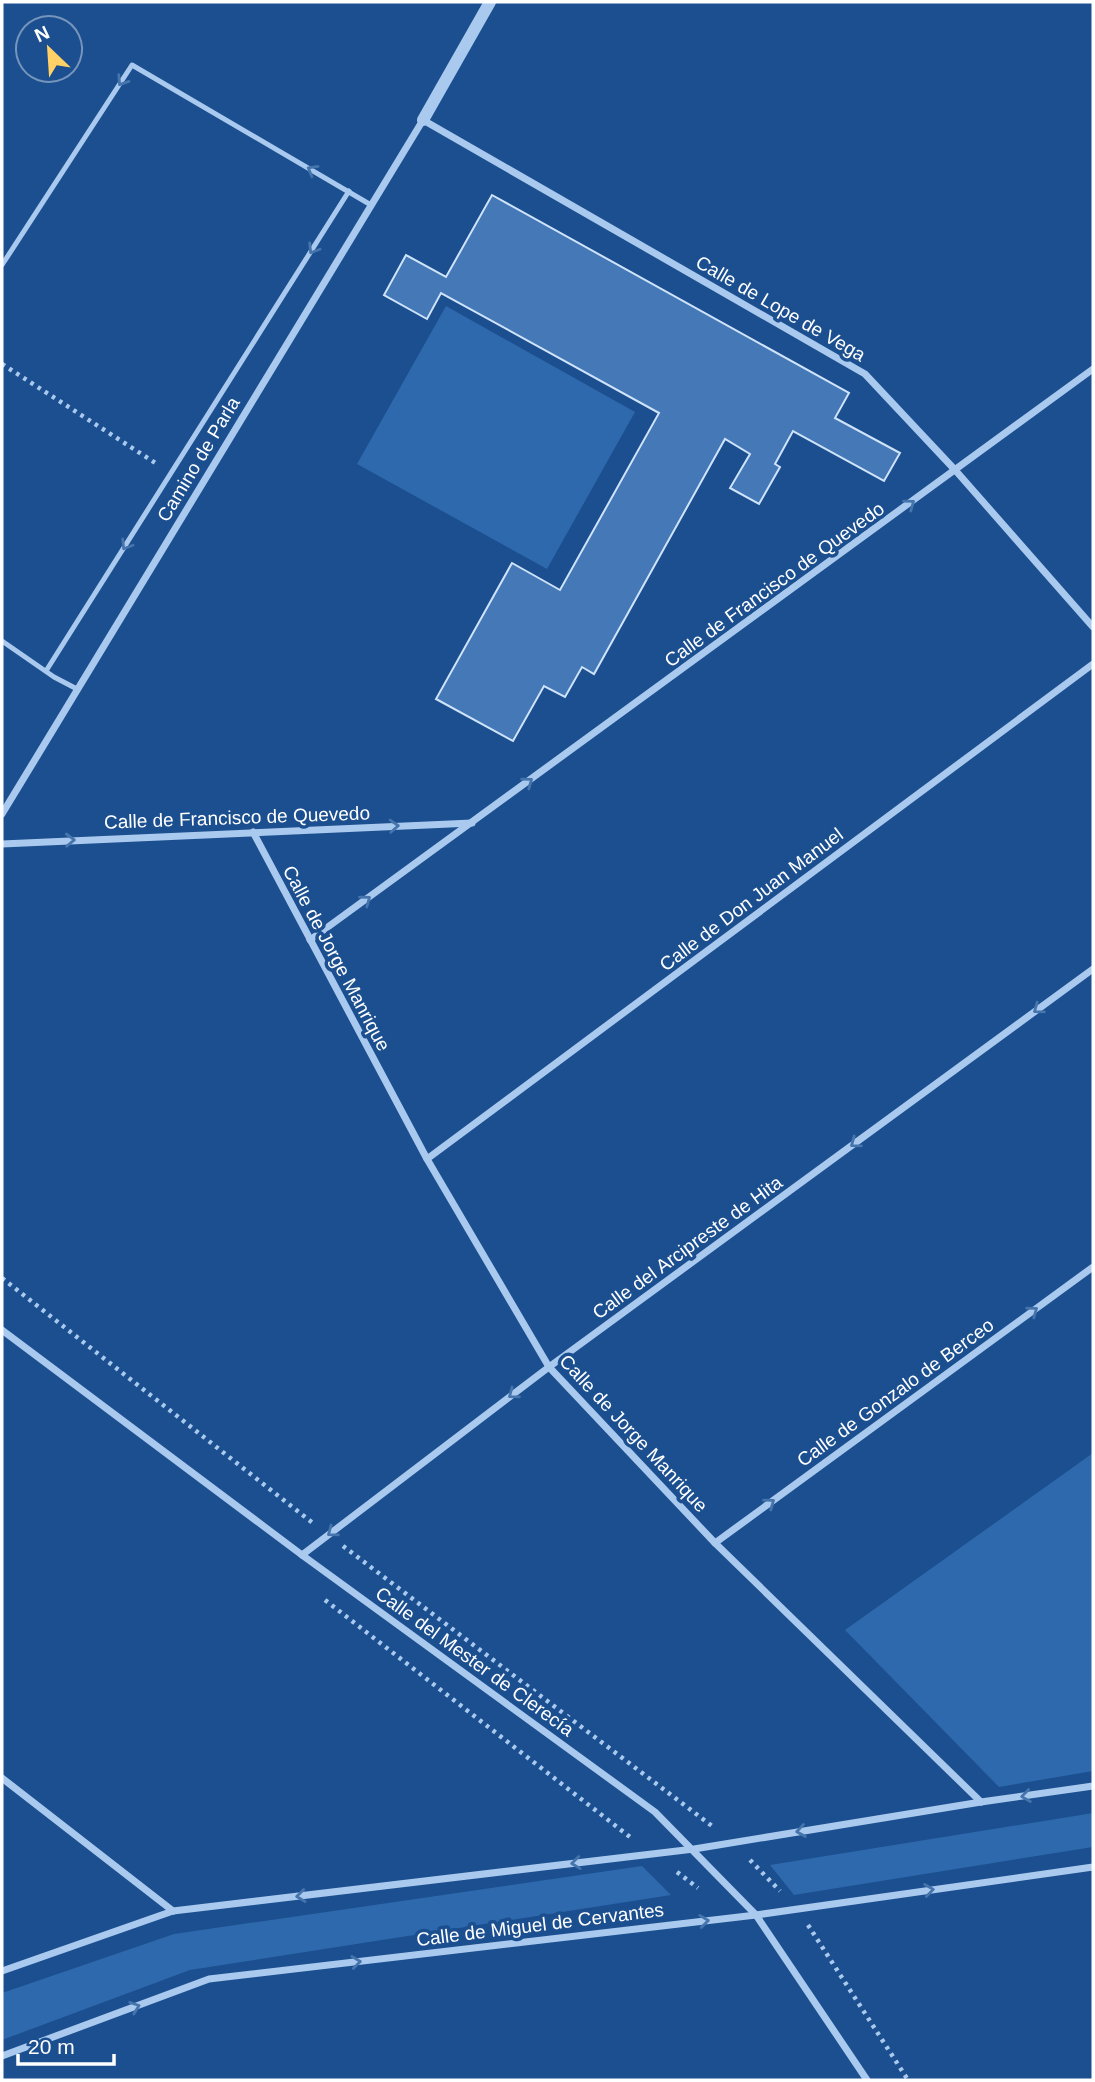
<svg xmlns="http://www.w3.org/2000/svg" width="1095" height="2082" viewBox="0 0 1095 2082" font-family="Arial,sans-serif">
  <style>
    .green { fill: #2e69ad }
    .building { fill: #4478b7; stroke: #cfe3fa; stroke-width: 2 }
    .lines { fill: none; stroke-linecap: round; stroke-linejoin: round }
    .path { stroke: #a9c9ee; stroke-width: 4.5; stroke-dasharray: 3.5 5; stroke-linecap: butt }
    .service { stroke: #a9c9ee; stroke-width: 5 }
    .minor { stroke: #a9c9ee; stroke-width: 7 }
    .tertiary { stroke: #a9c9ee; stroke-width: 12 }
    .oneway { stroke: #4674ac }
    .labels { text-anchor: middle; stroke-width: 7; stroke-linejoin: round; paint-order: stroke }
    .street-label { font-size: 19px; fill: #fff; stroke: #1b4f8f }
  </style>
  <rect width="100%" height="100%" fill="#1b4f8f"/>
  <!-- green -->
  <g class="green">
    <polygon points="446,306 635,412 547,569 357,464"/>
    <polygon points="1093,1453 1093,1771 999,1787 845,1630"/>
    <polygon points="1093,1813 1093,1847 794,1895 770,1865"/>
    <polygon points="642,1866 671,1895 190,1970 2,2040 2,1993 174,1934"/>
  </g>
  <!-- building -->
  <polygon class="building" points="492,195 849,393 835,418 900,453 884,481 793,431 775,464 780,467 759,504 730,488 750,454 725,439 594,674 582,667 565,697 544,686 513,741 436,699 512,563 560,590 659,413 441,293 427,319 384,295 406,255 446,277"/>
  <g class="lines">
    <!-- path -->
    <g class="path">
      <polyline points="2,364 157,464"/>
      <polyline points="2,1278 314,1524"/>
      <polyline points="343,1546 712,1826"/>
      <polyline points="325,1600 630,1837"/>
      <polyline points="750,1860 780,1891"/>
      <polyline points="677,1872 698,1888"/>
      <polyline points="808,1925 908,2080"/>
    </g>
    <!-- service -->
    <g class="service">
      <polyline points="2,265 132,65 371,205"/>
      <polyline points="2,641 54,677 77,689"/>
      <polyline points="46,671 349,191"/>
    </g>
    <!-- minor -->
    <g class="minor">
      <polyline points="2,814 423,120 865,374 956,471 1093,627"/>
      <polyline points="253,832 427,1159 549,1367 715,1543 981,1802"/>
      <polyline points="2,844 472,823"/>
      <polyline points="310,940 1093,369"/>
      <polyline points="427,1159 1093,664"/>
      <polyline points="2,1330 302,1555 655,1812 756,1915 867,2080"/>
      <polyline points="715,1543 1093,1267"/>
      <polyline points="302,1555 549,1367 1093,969"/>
      <polyline points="2,1778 173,1911"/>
      <polyline points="2,1971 173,1911 694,1849 981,1802 1093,1786"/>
      <polyline points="2,2056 209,1979 756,1915 1093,1867"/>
    </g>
    <!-- tertiary -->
    <polyline class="tertiary" points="423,120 490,2"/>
  </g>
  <!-- one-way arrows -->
  <defs><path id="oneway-chevron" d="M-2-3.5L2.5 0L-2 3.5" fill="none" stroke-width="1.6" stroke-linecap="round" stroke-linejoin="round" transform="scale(1.75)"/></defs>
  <g class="oneway">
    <use href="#oneway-chevron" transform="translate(122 81) rotate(123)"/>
    <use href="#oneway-chevron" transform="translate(312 170) rotate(-150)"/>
    <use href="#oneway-chevron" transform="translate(313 249) rotate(122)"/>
    <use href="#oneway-chevron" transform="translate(910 504) rotate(-36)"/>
    <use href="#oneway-chevron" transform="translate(126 545) rotate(122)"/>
    <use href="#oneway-chevron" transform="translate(528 782) rotate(-36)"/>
    <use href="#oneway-chevron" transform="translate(394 826) rotate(-3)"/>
    <use href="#oneway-chevron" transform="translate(70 840) rotate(-2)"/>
    <use href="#oneway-chevron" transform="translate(366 900) rotate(-36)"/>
    <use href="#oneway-chevron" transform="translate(1038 1009) rotate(144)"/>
    <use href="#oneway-chevron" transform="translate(855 1143) rotate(144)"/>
    <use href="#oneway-chevron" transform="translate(1033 1311) rotate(-36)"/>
    <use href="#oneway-chevron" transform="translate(513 1394) rotate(143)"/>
    <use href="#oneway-chevron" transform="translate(770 1503) rotate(-36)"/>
    <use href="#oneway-chevron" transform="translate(332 1532) rotate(143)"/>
    <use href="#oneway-chevron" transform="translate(1026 1796) rotate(172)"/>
    <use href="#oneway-chevron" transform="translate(801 1831) rotate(171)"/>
    <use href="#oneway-chevron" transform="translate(576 1863) rotate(173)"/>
    <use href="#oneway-chevron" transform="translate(929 1890) rotate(-8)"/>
    <use href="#oneway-chevron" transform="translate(301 1896) rotate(173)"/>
    <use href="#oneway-chevron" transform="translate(704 1921) rotate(-7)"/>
    <use href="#oneway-chevron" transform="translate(356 1962) rotate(-7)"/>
    <use href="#oneway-chevron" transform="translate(135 2007) rotate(-20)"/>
  </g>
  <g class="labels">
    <!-- street labels -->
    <g class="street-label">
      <text transform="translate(781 308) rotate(30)" y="7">Calle de Lope de Vega</text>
      <text transform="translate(198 459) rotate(-59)" y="7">Camino de Parla</text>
      <text transform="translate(774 584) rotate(-36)" y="7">Calle de Francisco de Quevedo</text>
      <text transform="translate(237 817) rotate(-2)" y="7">Calle de Francisco de Quevedo</text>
      <text transform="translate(751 899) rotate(-37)" y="7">Calle de Don Juan Manuel</text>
      <text transform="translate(337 958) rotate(62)" y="7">Calle de Jorge Manrique</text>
      <text transform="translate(687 1247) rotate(-36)" y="7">Calle del Arcipreste de Hita</text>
      <text transform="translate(895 1392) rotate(-36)" y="7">Calle de Gonzalo de Berceo</text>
      <text transform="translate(634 1433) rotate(47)" y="7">Calle de Jorge Manrique</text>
      <text transform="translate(475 1661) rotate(36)" y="7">Calle del Mester de Clerecía</text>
      <text transform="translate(540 1924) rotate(-7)" y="7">Calle de Miguel de Cervantes</text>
    </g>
  </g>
  <!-- border -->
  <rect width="1095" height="2082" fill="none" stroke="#ffffff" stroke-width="7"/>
  <!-- north arrow -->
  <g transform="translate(49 49) rotate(335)"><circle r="33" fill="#1b4f8f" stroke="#7695bc" stroke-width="2"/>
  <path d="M0-5L12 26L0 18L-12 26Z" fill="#ffd166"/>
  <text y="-10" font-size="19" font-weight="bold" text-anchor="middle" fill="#ffffff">N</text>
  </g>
  <!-- scale -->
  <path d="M18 2054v10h96v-10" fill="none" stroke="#ffffff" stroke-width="3.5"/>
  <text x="28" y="2054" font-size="21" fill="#ffffff" stroke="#1b4f8f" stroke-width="5" paint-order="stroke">20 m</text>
</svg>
